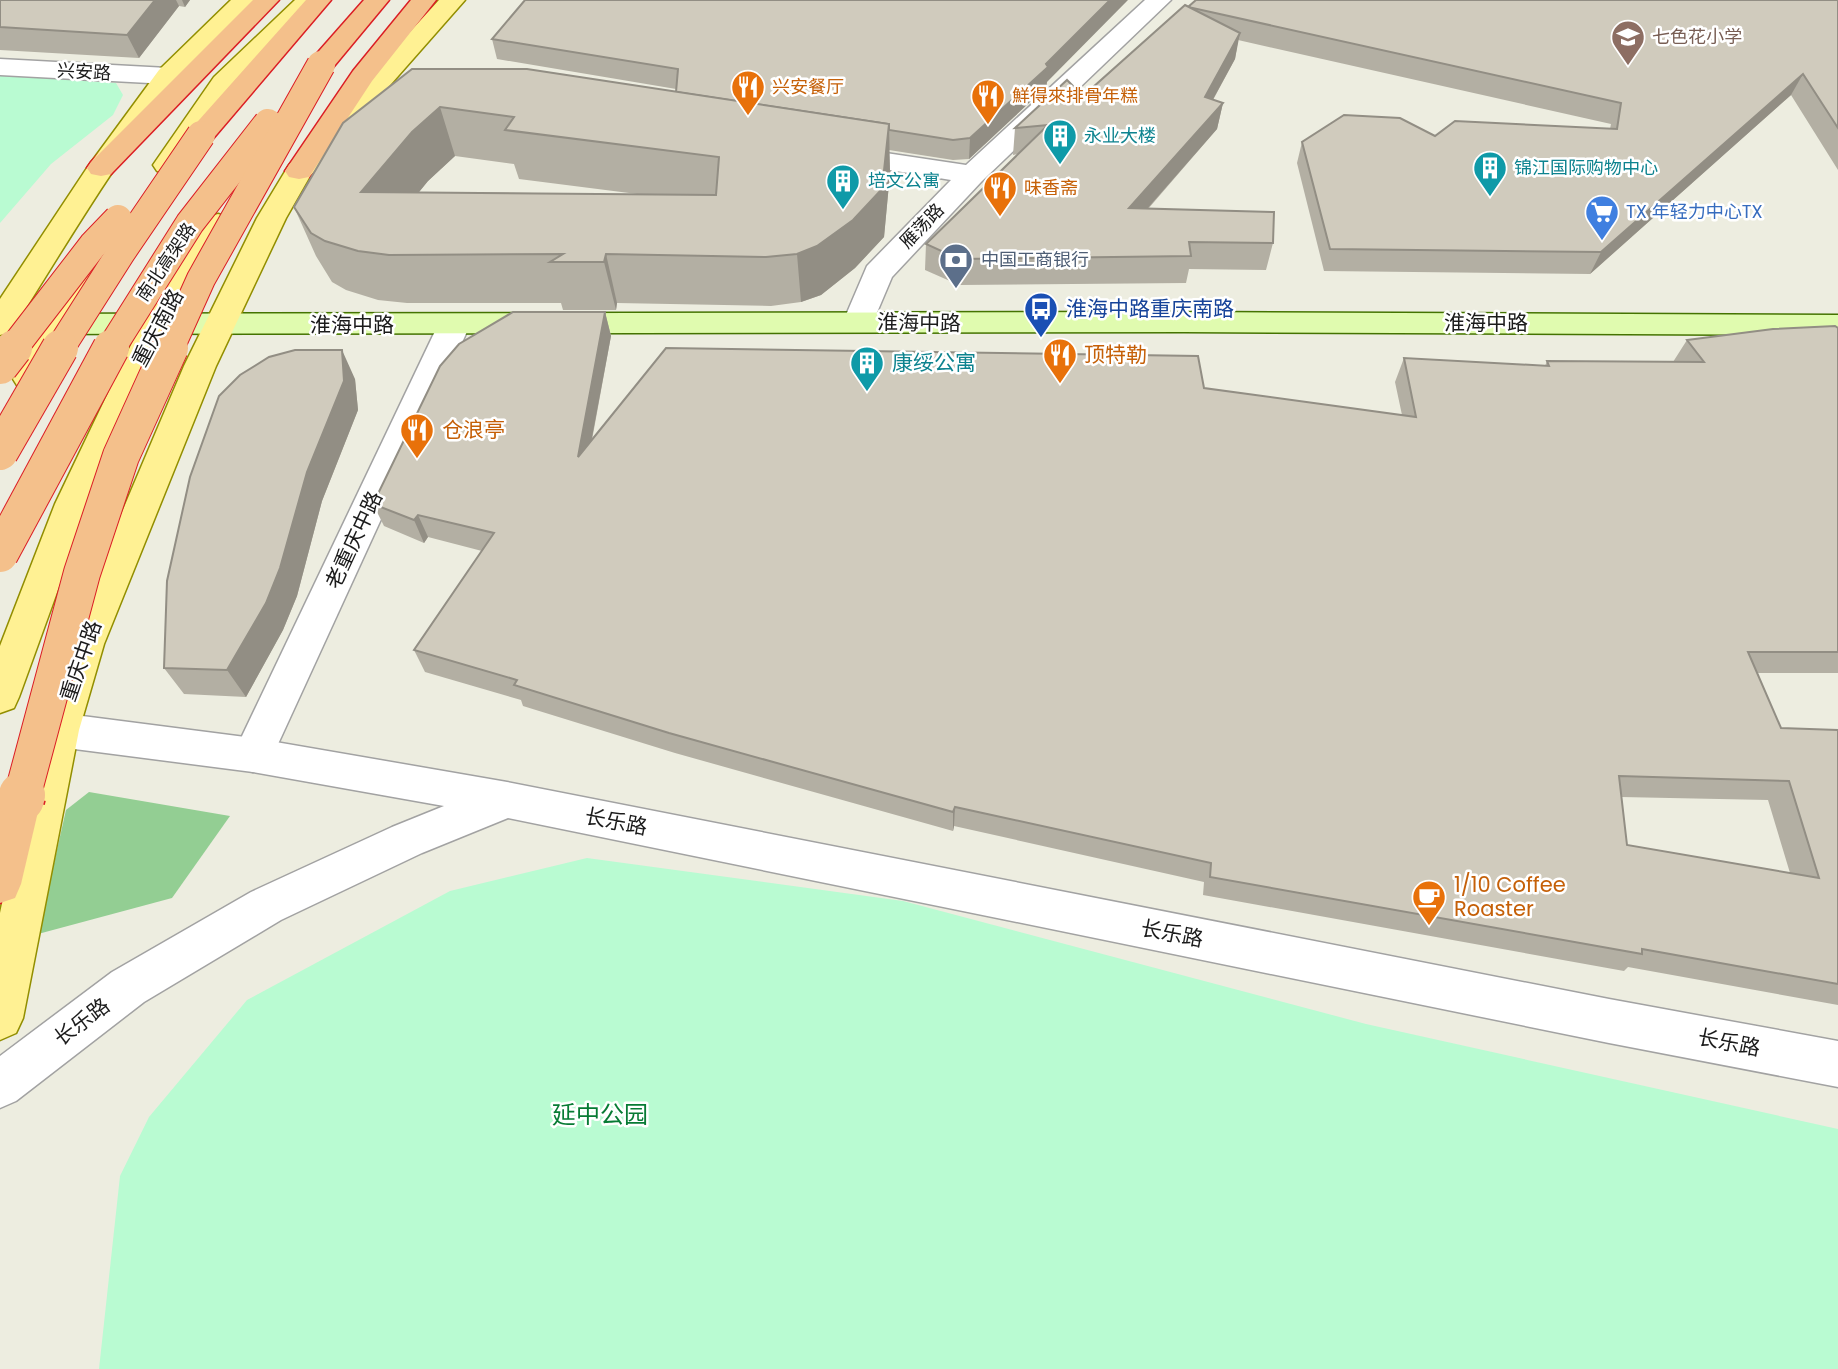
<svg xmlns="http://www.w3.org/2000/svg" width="1838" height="1369" viewBox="0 0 1838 1369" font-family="Poppins,'Noto Sans SC',sans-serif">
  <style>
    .forest { fill: #93ce93 }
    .park { fill: #b9fbd2 }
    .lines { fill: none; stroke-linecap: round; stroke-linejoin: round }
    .minor-casing { stroke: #a2a2a2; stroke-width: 3 }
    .tertiary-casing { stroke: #a2a2a2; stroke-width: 3 }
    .secondary-casing { stroke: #447301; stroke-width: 3 }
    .primary-casing { stroke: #928e00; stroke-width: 3 }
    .trunk-casing { stroke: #db1d24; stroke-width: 3 }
    .minor { fill: #fff; fill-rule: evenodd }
    .tertiary { fill: #fff; fill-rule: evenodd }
    .secondary { fill: #e0fbaf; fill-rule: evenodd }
    .primary { fill: #fff193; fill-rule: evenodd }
    .trunk { fill: #f4c08b; fill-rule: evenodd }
    .trunk-bridge-far2-casing { stroke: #db1d24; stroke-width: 30; stroke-linecap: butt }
    .trunk-bridge-far1-casing { stroke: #db1d24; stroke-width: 38; stroke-linecap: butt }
    .trunk-bridge-casing { stroke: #db1d24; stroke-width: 49; stroke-linecap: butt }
    .trunk-bridge-far2 { stroke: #f4c08b; stroke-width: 28 }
    .trunk-bridge-far1 { stroke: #f4c08b; stroke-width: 36 }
    .trunk-bridge { stroke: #f4c08b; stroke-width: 46 }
    .wall { fill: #b3afa3; fill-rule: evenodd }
    .shaded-wall { fill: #928e84 }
    .building { fill: #d0cbbd; stroke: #928e84; stroke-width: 2; fill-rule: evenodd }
    .labels { text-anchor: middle; stroke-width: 5; stroke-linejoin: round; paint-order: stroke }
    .far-education-label { font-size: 18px; fill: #785e54; stroke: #fff; text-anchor: start }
    .far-street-label { font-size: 18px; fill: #1b1b1b; stroke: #fff }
    .far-food-label { font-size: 18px; fill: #c56008; stroke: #fff; text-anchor: start }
    .far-culture-label { font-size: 18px; fill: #0d838f; stroke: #fff; text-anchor: start }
    .far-shop-label { font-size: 18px; fill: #366cbe; stroke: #fff; text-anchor: start }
    .far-service-label { font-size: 18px; fill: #4e5e75; stroke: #fff; text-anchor: start }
    .transit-label { font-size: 21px; fill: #164399; stroke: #fff; text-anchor: start }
    .street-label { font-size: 21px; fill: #1b1b1b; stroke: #fff }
    .food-label { font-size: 21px; fill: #c56008; stroke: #fff; text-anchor: start }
    .culture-label { font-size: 21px; fill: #0d838f; stroke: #fff; text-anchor: start }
    .near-park-label { font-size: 24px; fill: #077b34; stroke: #fff }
  </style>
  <rect width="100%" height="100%" fill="#edede0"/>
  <!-- forest -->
  <polygon class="forest" points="89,792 230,816 172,898 38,934 66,810"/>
  <!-- park -->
  <g class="park">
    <polygon points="0,73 116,83 123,95 113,115 51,164 0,223"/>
    <polygon points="587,858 903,901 1366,1024 1838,1129 1838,1369 99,1369 120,1176 149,1117 247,1000 450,891"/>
  </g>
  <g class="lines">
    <!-- minor casing -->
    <g class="minor-casing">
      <g id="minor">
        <polygon points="1145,0 1171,0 982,181 892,277 870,329 859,332 848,329 843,322 867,266 951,180 829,160 825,154 829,148 839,146 966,165"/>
        <polygon points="0,59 168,68 177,70 181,76 177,82 168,84 0,75"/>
        <polygon points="454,315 465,318 470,325 273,755 267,767 253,772 239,767 233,755 438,325 443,318"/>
      </g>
    </g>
    <!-- tertiary casing -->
    <g class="tertiary-casing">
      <polygon id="tertiary" points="59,713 253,738 507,782 1609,999 1838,1041 1838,1087 1609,1043 508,818 422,853 281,920 144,1002 16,1101 0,1108 0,1056 112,972 251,892 392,827 444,806 253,772 59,747 45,742 39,730 45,718"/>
    </g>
    <!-- secondary casing -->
    <g class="secondary-casing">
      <polygon id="secondary" points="1184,312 1838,315 1838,335 1184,332 0,334 0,314"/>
    </g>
    <!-- primary casing -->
    <g class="primary-casing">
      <g id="primary">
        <path d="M231,0H257C235,32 199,53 176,84C114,162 64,248 11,332L0,335V299L87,168L159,70Z"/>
        <polygon points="295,0 321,0 233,88 177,171 167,173 157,171 153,165 214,77"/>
        <polygon points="439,0 465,0 310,176 286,218 216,366 104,644 79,730 23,1018 16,1033 0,1040 0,913 39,730 66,644 184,366 257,218 289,165"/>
        <polygon points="218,214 228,217 233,223 173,324 89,504 19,697 14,708 0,713 0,646 55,504 141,324 208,217"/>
        <polygon points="107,243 118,245 122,252 71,326 40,387 29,390 18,387 13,379 46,317 96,245"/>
      </g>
    </g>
    <!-- trunk casing -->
    <g class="trunk-casing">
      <g id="trunk">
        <polygon points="253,0 279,0 111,174 101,176 91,174 87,168 91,162"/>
        <polygon points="306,0 331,0 211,141 201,143 191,141 187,135 191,129"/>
        <polygon points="364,0 389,0 330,71 321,73 312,71 308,65 312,59"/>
        <polygon points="411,0 436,0 372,81 309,177 299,179 289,177 285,171 353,71"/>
        <polygon points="21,781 35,786 41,799 21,884 15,898 0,903 0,801 7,786"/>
      </g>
    </g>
    <!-- minor -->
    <use href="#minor" class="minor"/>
    <!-- tertiary -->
    <use href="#tertiary" class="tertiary"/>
    <!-- secondary -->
    <use href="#secondary" class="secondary"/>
    <!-- primary -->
    <use href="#primary" class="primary"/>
    <!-- trunk -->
    <use href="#trunk" class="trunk"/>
    <!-- trunk-bridge-far2 casing -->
    <g class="trunk-bridge-far2-casing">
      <g id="trunk-bridge-far2">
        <polyline points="12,350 93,245 118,219"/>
        <polyline points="59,350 122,251 201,135"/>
        <polyline points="110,350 190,223 268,123"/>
        <polyline points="169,350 201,279 321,65"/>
      </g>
    </g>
    <!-- trunk-bridge-far1 casing -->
    <g class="trunk-bridge-far1-casing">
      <g id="trunk-bridge-far1">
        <polyline points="0,366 14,348"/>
        <polyline points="0,452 60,348"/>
        <polyline points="0,554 111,348"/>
        <polyline points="22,797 82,573 121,456 170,348"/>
      </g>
    </g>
    <!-- trunk-bridge casing -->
    <g class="trunk-bridge-casing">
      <polyline id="trunk-bridge" points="21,799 22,795"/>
    </g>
    <!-- trunk-bridge-far2 -->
    <use href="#trunk-bridge-far2" class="trunk-bridge-far2"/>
    <!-- trunk-bridge-far1 -->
    <use href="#trunk-bridge-far1" class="trunk-bridge-far1"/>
    <!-- trunk-bridge -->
    <use href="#trunk-bridge" class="trunk-bridge"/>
  </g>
  <!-- wall -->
  <g class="wall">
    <polygon points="0,0 190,0 185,7 179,6 139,58 0,50"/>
    <polygon points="1838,0 1838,170 1791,95 1590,274 1324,271 1297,163 1302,142 1610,129 1611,124 1238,40 1235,59 1213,100 1223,103 1217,129 1148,209 1273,243 1266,270 1189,269 1186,283 959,285 925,270 926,244 1018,154 1013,155 1015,128 1083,96 1188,7"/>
    <path d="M492,39L1047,82L1046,87L969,159L953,160L889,150L890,173L884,237L855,268L821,295L801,302L771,306L617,303L616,310H563L561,303H407L378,300L346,290L332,282L316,256L294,207L412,69L676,92V89L497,59ZM455,156L514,164L519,179L637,194L419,192L428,181Z"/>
    <path d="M605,312L611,336L592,440L1204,388L1402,415L1395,382L1404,358L1545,366L1547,361L1673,362L1687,340L1838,328V673H1757L1781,728L1838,730V1005L1628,967L1624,971L1203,895L1204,882L954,826L953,831L675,753L523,706L521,700L425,672L414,650L482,551L428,537L424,543L384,526L373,504ZM1621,797L1768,800L1790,873L1627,845Z"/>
    <polygon points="355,379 358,410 322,501 297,596 283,630 246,697 184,694 164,668"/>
  </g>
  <!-- shaded-wall -->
  <g class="shaded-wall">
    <polygon points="155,0 176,0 179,6 139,58 127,35"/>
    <polygon points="182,0 190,0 185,7"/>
    <polygon points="1110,0 1128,0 1047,82 1046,87 969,159 970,138"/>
    <polygon points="1240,33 1235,59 1200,123 1205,97"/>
    <polygon points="1803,74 1791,95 1590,274 1601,252"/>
    <polygon points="1223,103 1217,129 1125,234 1129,208"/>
    <polygon points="440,107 455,156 428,181 380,240 361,192 412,132"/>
    <polygon points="889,124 890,173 884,237 855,268 821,295 801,302 797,254"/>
    <polygon points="606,254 617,303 616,310 604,262"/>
    <polygon points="605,312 611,336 584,480 578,457"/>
    <polygon points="342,350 355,379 358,410 322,501 297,596 283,630 246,697 227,670"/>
    <polygon points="418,515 428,537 424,543 414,520"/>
    <polygon points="955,807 954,826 953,831 953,812"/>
  </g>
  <!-- building -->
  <g class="building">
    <polygon points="0,0 155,0 127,35 0,27"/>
    <polygon points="525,0 1110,0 1046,64 1048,67 970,138 953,140 889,130 889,124 676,92 678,69 492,39"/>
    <polygon points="1196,0 1838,0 1838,128 1803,74 1601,252 1330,249 1302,142 1344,115 1400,118 1435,136 1455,121 1617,129 1621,103 1188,7"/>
    <polygon points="1185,5 1240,33 1205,97 1223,103 1129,208 1274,212 1273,243 1189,242 1191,256 959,259 926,244 1048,125 1015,128 1067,80 1083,96"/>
    <path d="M412,69H527L889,124L882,189L853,220L817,246L797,254L766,257L606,254L604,262H550L563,254L389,255L358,251L325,241L311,233L294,207L343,123ZM440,107L514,117L505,130L719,157L716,195L361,192L412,132Z"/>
    <path d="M513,312H605L578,457L666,348L1198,356L1204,388L1416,417L1404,358L1549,366L1547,361L1704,362L1687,340L1773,329L1835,326L1838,328V652H1748L1781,728L1838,730V984L1642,949V954L1210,877L1211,863L955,807L953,812L669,733L514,685L517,680L414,650L494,533L418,515L414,520L373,504L440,366L459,344ZM1619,776L1789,781L1819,878L1627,845Z"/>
    <polygon points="295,350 342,350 344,381 307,472 280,568 266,603 227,670 164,668 167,581 190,477 219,396 240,375 269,357"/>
  </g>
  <!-- icons -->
  <defs>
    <g id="school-pin" transform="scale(1.75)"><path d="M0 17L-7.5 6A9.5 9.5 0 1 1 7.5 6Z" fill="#8d6e63" stroke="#fff"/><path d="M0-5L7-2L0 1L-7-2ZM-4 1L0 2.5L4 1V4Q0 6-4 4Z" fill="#fff"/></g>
    <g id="restaurant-pin" transform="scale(1.75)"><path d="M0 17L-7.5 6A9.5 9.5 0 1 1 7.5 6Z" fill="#e8710a" stroke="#fff"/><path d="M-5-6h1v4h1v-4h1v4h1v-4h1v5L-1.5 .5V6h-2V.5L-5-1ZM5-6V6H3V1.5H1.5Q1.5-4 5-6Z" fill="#fff"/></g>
    <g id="building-pin" transform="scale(1.75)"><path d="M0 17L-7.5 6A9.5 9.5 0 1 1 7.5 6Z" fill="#0f9aa8" stroke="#fff"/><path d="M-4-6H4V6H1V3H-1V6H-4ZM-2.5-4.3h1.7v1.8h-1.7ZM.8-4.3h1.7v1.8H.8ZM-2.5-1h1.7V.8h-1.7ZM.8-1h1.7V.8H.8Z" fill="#fff"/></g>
    <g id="supermarket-pin" transform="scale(1.75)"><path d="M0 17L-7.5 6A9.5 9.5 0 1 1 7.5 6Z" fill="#3f7fe0" stroke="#fff"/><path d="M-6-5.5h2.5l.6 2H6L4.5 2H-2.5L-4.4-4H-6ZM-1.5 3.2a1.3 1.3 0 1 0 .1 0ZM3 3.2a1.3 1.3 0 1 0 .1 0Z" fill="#fff"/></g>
    <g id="bank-pin" transform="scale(1.75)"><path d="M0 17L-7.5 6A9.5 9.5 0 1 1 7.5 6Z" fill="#5c6f8a" stroke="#fff"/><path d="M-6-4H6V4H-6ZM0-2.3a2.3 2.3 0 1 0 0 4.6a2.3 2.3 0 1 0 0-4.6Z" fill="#fff"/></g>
    <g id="bus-pin" transform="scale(1.75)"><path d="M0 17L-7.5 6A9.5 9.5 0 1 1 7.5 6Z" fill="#1a4fb4" stroke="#fff"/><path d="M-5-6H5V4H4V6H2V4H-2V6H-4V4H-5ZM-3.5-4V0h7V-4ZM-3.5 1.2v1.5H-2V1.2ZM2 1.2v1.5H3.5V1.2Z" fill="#fff"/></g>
    <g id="cafe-pin" transform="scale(1.75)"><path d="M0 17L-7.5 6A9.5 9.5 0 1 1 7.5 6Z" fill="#e8710a" stroke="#fff"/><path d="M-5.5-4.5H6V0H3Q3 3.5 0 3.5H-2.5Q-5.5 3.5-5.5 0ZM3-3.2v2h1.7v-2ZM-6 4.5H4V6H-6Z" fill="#fff"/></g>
  </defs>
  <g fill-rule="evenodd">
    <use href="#school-pin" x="1628" y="37"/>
    <use href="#restaurant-pin" x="748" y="87"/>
    <use href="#restaurant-pin" x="988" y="96"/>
    <use href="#building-pin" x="1060" y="136"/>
    <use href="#building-pin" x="1490" y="168"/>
    <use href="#building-pin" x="843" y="181"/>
    <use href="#restaurant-pin" x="1000" y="188"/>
    <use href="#supermarket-pin" x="1602" y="212"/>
    <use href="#bank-pin" x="956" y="260"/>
    <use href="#bus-pin" x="1041" y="309"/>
    <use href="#restaurant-pin" x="1060" y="355"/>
    <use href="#building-pin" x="867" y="363"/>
    <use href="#restaurant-pin" x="417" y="430"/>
    <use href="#cafe-pin" x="1429" y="897"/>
  </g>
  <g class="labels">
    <!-- far-education labels -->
    <g class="far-education-label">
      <text x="1652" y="43">七色花小学</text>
    </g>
    <!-- far-street labels -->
    <g class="far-street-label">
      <text transform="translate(84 72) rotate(3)" y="6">兴安路</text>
      <text transform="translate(922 226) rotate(-46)" y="6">雁荡路</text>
      <text transform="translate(166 262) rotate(-56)" y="6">南北高架路</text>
    </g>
    <!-- far-food labels -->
    <g class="far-food-label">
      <text x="772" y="93">兴安餐厅</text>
      <text x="1012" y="102">鮮得來排骨年糕</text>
      <text x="1024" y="194">味香斋</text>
    </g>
    <!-- far-culture labels -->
    <g class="far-culture-label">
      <text x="1084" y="142">永业大楼</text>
      <text x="1514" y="174">锦江国际购物中心</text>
      <text x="868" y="187">培文公寓</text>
    </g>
    <!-- far-shop labels -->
    <g class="far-shop-label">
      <text x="1626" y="218">TX 年轻力中心TX</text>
    </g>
    <!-- far-service labels -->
    <g class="far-service-label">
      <text x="981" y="266">中国工商银行</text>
    </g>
    <!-- transit labels -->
    <g class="transit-label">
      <text x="1066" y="316">淮海中路重庆南路</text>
    </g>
    <!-- street labels -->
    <g class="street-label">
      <text transform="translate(919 323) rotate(1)" y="7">淮海中路</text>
      <text x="1486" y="330">淮海中路</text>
      <text x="352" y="332">淮海中路</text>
      <text transform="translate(158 328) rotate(-62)" y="7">重庆南路</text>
      <text transform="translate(354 540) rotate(-65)" y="7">老重庆中路</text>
      <text transform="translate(81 661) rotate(-71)" y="7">重庆中路</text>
      <text transform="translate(616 822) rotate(11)" y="7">长乐路</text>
      <text transform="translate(1172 934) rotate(11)" y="7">长乐路</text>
      <text transform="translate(82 1022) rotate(-37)" y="7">长乐路</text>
      <text transform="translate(1729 1043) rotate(11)" y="7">长乐路</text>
    </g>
    <!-- food labels -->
    <g class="food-label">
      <text x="1084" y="362">顶特勒</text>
      <text x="442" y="437">仓浪亭</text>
      <text x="1454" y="892">1/10 Coffee<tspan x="1454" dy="24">Roaster</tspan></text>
    </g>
    <!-- culture labels -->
    <g class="culture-label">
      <text x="892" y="370">康绥公寓</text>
    </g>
    <!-- near-park labels -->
    <g class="near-park-label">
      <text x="600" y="1123">延中公园</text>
    </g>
  </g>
</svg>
